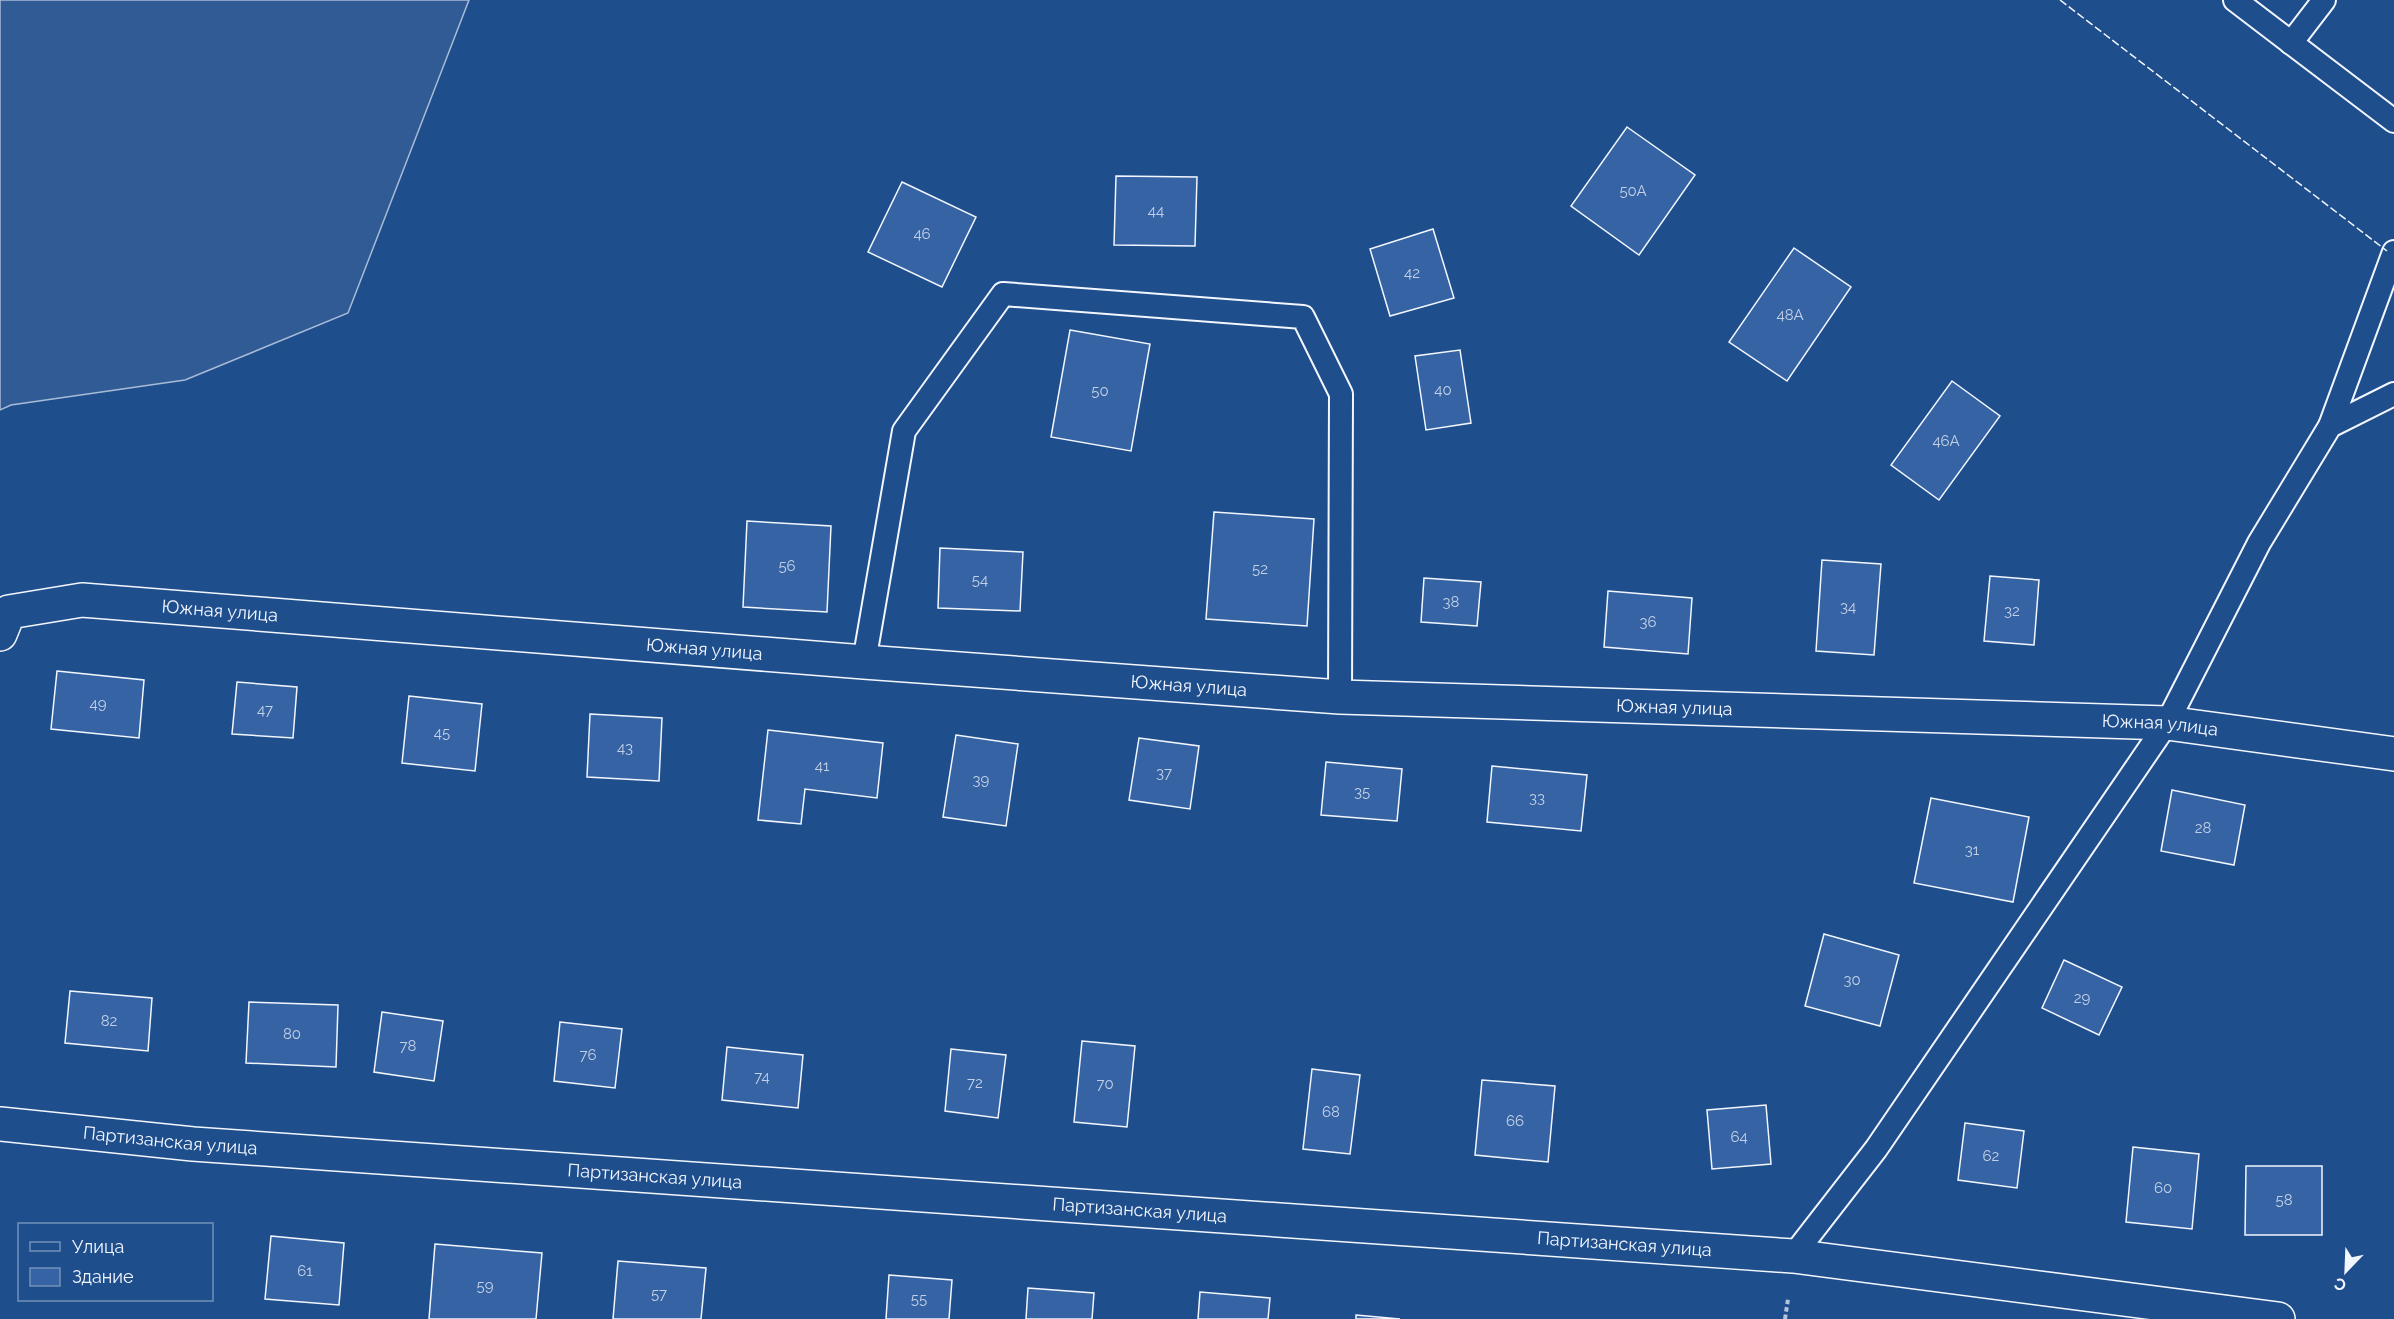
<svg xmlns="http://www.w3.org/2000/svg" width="2394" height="1319" viewBox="0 0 2394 1319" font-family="Raleway,sans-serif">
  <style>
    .built { fill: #305b95; stroke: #a8bbd7; stroke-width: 1.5 }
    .building { fill: #3563a3; stroke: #f2f6ff; stroke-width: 1.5 }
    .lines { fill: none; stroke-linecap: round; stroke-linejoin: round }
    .service-casing { stroke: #f2f6ff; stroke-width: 26 }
    .minor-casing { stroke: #f2f6ff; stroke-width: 36 }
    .primary-casing { stroke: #f2f6ff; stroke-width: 36 }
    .path { stroke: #b3c4dc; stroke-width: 4; stroke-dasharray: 4.5 3; stroke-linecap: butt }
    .service { stroke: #1f4e8c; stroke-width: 22 }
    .minor { stroke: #1f4e8c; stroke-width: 33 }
    .primary { stroke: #1f4e8c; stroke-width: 33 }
    .fence { stroke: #f2f6ff; stroke-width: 1.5; stroke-dasharray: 8 3; stroke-linecap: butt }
    .labels { text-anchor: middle; stroke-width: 4.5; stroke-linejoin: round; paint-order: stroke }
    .number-label { font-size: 15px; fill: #c3d1e8 }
    .street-label { font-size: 18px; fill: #f2f6ff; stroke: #1f4e8c }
  </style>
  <rect width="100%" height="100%" fill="#1f4e8c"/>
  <!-- built -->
  <polygon class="built" points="0,0 469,0 348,313 185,380 11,405 0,410"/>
  <!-- building -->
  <g class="building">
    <polygon points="1627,127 1695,175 1639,255 1571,206"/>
    <polygon points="1116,176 1197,177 1195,246 1114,245"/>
    <polygon points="902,182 976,217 942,287 868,252"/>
    <polygon points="1433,229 1454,298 1390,316 1370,249"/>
    <polygon points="1794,248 1851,287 1787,381 1729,342"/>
    <polygon points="1070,330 1150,344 1131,451 1051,437"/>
    <polygon points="1460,350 1471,423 1426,430 1415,356"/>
    <polygon points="1952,381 2000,416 1939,500 1891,465"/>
    <polygon points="1214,512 1314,519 1307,626 1206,619"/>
    <polygon points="747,521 831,526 827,612 743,607"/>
    <polygon points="940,548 1023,552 1020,611 938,608"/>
    <polygon points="1822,560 1881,564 1874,655 1816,651"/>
    <polygon points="1990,576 2039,580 2034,645 1984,641"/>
    <polygon points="1424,578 1481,582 1477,626 1421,622"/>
    <polygon points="1608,591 1692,598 1688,654 1604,647"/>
    <polygon points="57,671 144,680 139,738 51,729"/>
    <polygon points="237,682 297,687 293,738 232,734"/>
    <polygon points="409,696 482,704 475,771 402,763"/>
    <polygon points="590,714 662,718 659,781 587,777"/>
    <polygon points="768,730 883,743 877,798 805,789 801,824 758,820"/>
    <polygon points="956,735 1018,744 1006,826 943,817"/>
    <polygon points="1139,738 1199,746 1190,809 1129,800"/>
    <polygon points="1326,762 1402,769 1397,821 1321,815"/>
    <polygon points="1492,766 1587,775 1581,831 1487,822"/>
    <polygon points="2172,790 2245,805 2234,865 2161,851"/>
    <polygon points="1931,798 2029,817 2013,902 1914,883"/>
    <polygon points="1824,934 1899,955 1880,1026 1805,1006"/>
    <polygon points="2064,960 2122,987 2099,1035 2042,1008"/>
    <polygon points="70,991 152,998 148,1051 65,1043"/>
    <polygon points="249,1002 338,1005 336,1067 246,1063"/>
    <polygon points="382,1012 443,1021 434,1081 374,1072"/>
    <polygon points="560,1022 622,1029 615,1088 554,1081"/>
    <polygon points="1082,1041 1135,1046 1127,1127 1074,1122"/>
    <polygon points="727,1047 803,1055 798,1108 722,1100"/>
    <polygon points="951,1049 1006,1055 998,1118 945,1111"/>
    <polygon points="1312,1069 1360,1075 1350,1154 1303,1149"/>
    <polygon points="1482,1080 1555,1086 1548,1162 1475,1155"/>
    <polygon points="1766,1105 1771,1164 1712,1169 1707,1110"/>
    <polygon points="1965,1123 2024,1131 2017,1188 1958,1180"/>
    <polygon points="2133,1147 2199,1154 2192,1229 2126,1222"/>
    <polygon points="2246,1166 2322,1166 2322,1235 2245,1235"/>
    <polygon points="271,1236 344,1243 339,1305 265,1299"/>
    <polygon points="435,1244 542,1253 536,1319 429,1319"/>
    <polygon points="618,1261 706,1268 701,1319 613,1319"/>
    <polygon points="889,1275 952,1280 949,1319 886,1319"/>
    <polygon points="1028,1288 1094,1293 1092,1319 1026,1319"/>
    <polygon points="1200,1292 1270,1298 1268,1319 1198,1319"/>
    <polygon points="1356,1315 1400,1319 1356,1319"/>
  </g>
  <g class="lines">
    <!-- service casing -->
    <g class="service-casing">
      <g id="service">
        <polyline points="2235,0 2394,121"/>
        <polyline points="2291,43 2324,0"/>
        <polyline points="2330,426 2394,252"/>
        <polyline points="864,662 904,431 1003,294 1303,317 1341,394 1340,697"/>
        <polyline points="1793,1256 1876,1149 2167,723 2259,543 2330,426 2394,394"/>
      </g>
    </g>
    <!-- minor casing -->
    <g class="minor-casing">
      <g id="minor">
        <path id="s1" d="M0,634L9,612L82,600L864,662L1340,697L2167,723L2394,754"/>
      </g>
    </g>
    <!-- primary casing -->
    <g class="primary-casing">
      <g id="primary">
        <path id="s2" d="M0,1124L193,1144L1793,1256L2278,1319"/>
      </g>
    </g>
    <!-- path -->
    <polyline class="path" points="1785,1319 1788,1299"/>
    <!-- service -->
    <use href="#service" class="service"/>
    <!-- minor -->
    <use href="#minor" class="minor"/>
    <!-- primary -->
    <use href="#primary" class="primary"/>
    <!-- fence -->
    <polyline class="fence" points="2060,0 2387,251"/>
  </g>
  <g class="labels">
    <!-- number labels -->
    <g class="number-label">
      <text x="1633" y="196">50А</text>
      <text x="1156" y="216">44</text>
      <text x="922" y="239">46</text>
      <text x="1412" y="278">42</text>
      <text x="1790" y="320">48А</text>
      <text x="1443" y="395">40</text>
      <text x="1100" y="396">50</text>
      <text x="1946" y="446">46А</text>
      <text x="787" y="571">56</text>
      <text x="1260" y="574">52</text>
      <text x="980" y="585">54</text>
      <text x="1451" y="607">38</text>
      <text x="1848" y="612">34</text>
      <text x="2012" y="616">32</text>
      <text x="1648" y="627">36</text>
      <text x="98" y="709">49</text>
      <text x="265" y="715">47</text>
      <text x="442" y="738">45</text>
      <text x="625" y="753">43</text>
      <text x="822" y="771">41</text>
      <text x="1164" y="778">37</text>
      <text x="981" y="785">39</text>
      <text x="1362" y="797">35</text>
      <text x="1537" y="803">33</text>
      <text x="2203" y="833">28</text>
      <text x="1972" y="855">31</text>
      <text x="1852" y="985">30</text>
      <text x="2082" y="1003">29</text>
      <text x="109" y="1026">82</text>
      <text x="292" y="1039">80</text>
      <text x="408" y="1051">78</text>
      <text x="588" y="1060">76</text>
      <text x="762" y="1082">74</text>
      <text x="975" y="1088">72</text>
      <text x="1105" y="1089">70</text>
      <text x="1331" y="1117">68</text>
      <text x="1515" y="1126">66</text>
      <text x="1739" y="1142">64</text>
      <text x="1991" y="1161">62</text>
      <text x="2163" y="1193">60</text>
      <text x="2284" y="1205">58</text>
      <text x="305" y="1276">61</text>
      <text x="485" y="1291">59</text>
      <text x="659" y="1299">57</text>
      <text x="919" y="1304">55</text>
    </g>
    <!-- street labels -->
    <g class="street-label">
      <text dy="6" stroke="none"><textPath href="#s1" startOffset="236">Южная улица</textPath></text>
      <text dy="6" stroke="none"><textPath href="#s1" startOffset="722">Южная улица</textPath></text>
      <text dy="6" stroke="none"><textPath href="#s1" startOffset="1208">Южная улица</textPath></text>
      <text dy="6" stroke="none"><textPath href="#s1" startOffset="1694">Южная улица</textPath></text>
      <text dy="6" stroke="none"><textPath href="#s1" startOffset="2180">Южная улица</textPath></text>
      <text dy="6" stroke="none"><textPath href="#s2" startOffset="171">Партизанская улица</textPath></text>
      <text dy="6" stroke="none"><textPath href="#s2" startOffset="657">Партизанская улица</textPath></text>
      <text dy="6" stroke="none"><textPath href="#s2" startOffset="1143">Партизанская улица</textPath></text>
      <text dy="6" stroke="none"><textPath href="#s2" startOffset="1629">Партизанская улица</textPath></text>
    </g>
  </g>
  <!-- legend -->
  <rect x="18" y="1223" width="195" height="78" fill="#1f4e8c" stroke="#7391ba" stroke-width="1.5"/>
  <rect x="30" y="1242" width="30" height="9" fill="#1f4e8c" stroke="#7391ba" stroke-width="1.5"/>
  <text x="72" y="1253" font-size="18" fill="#f2f6ff">Улица</text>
  <rect x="30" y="1268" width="30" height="18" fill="#3563a3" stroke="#7391ba" stroke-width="1.5"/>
  <text x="72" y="1283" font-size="18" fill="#f2f6ff">Здание</text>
  <!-- north arrow -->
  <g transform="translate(2346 1271) rotate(203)" stroke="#1f4e8c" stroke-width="4.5" paint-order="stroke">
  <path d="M0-4.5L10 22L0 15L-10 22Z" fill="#f2f6ff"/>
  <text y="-9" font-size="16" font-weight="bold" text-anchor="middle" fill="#f2f6ff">С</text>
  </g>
</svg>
